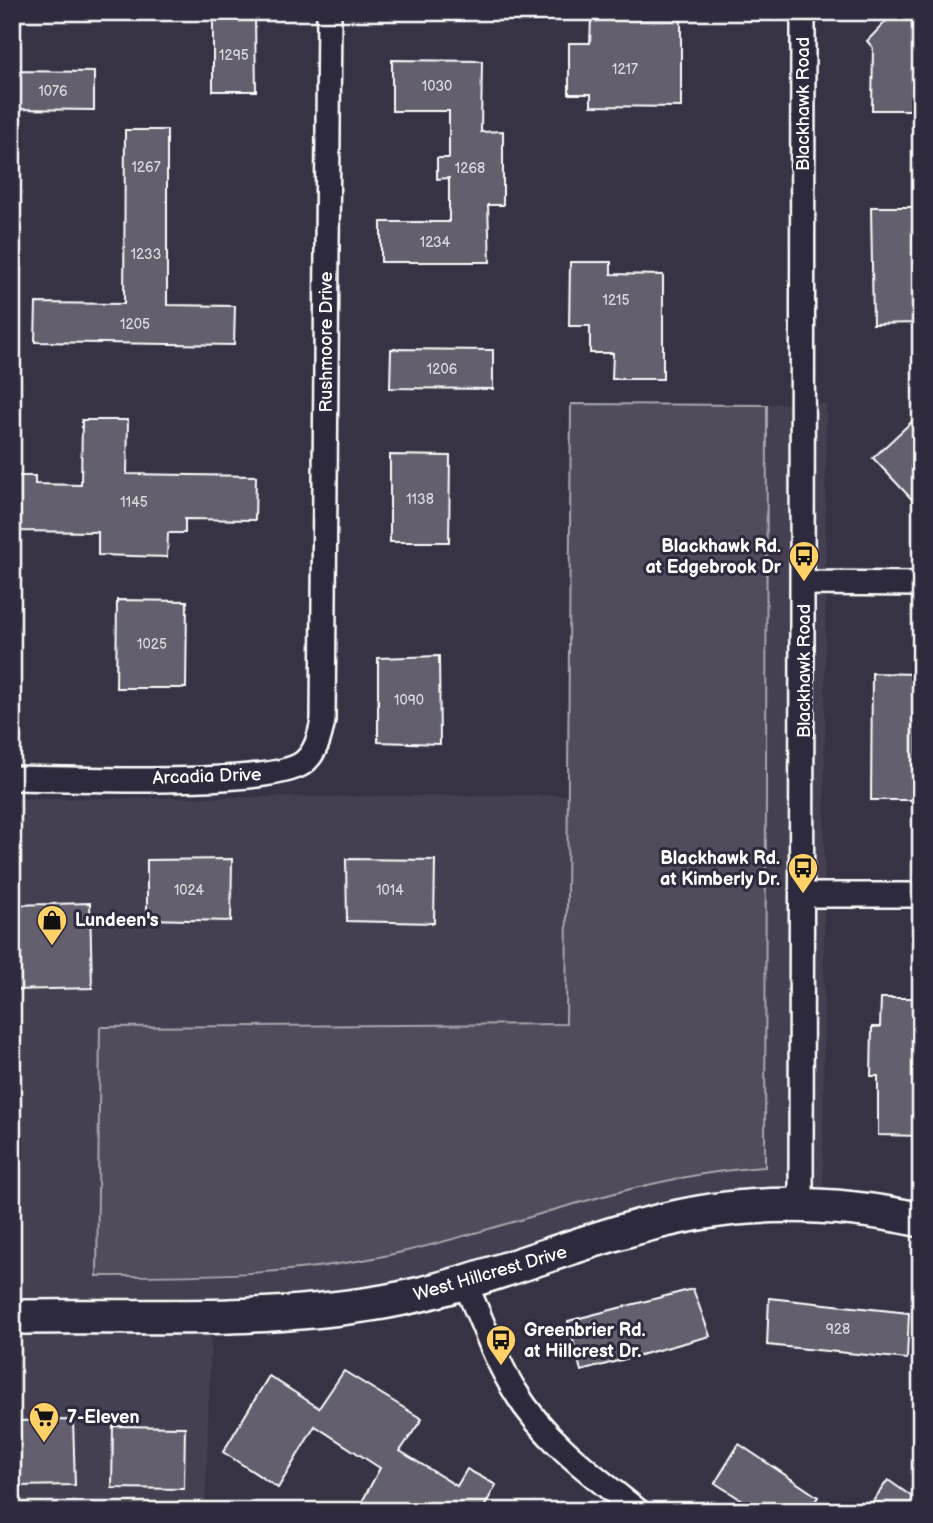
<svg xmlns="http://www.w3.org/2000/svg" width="933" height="1523" viewBox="0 0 933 1523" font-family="'Balsamiq Sans',sans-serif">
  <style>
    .built { fill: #444051 }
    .green { fill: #514c5c; stroke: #a8a6ae; stroke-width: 2 }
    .building { fill: #635f6d; stroke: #fff; stroke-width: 2 }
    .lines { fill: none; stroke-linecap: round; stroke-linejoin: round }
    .street-casing { stroke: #fff; stroke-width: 28 }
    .secondary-casing { stroke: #fff; stroke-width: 38 }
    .street { stroke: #2f2a3d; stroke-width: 23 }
    .secondary { stroke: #2f2a3d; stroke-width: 33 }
    .labels { text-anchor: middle; stroke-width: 6; stroke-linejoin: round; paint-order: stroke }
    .number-label { font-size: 14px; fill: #d8d7da }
    .street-label { font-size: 18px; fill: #fff; stroke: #2f2a3d }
    .poi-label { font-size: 18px; font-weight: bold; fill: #fff; stroke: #2f2a3d; text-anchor: start }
  </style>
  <rect width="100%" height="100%" fill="#373345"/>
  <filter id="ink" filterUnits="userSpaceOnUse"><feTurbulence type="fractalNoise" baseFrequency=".0143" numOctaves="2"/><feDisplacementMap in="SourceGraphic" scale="14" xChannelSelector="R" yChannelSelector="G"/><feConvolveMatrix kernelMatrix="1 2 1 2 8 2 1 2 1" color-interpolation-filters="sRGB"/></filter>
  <g filter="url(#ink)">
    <!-- built -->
    <polygon class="built" points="570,403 826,404 823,1222 722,1228 663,1237 426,1313 211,1336 205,1511 12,1511 12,799 567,795"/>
    <!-- green -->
    <path class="green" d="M571,404L767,405L765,1167C638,1175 521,1225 398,1253C296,1276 201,1276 97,1276L100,1027L566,1024Z"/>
    <!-- building -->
    <g class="building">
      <polygon points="895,12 921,15 919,110 872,110 873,48 867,41"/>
      <polygon points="213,18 255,18 256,91 213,91"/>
      <polygon points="591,18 681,18 681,107 591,106 591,94 569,94 569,43 590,43"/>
      <polygon points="392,60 482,61 481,132 503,131 503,205 488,205 490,262 381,262 381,222 449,222 449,178 437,179 437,158 449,158 449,111 392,111"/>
      <polygon points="12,71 94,72 94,110 12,109"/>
      <polygon points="125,130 167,130 167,305 235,306 234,345 35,342 36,303 124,304"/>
      <polygon points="871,207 914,207 916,323 873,324"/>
      <polygon points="570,262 611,262 611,274 663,275 663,379 612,379 613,353 590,353 590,326 569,326"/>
      <polygon points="391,349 493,350 493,389 390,388"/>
      <polygon points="921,413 921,509 873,458"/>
      <polygon points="82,420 128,420 127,474 256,476 255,520 185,519 185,533 168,533 167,557 98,555 98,532 12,531 12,476 35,476 35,484 81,485"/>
      <polygon points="390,455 450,456 449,542 390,542"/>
      <polygon points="117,600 187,601 186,688 116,688"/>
      <polygon points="439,656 440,744 378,742 378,658"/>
      <polygon points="872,673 917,674 917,800 871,800"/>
      <polygon points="232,859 231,921 147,919 147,860"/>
      <polygon points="346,859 435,860 434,923 347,921"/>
      <polygon points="90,903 92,988 12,990 12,905"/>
      <polygon points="881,998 921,998 921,1136 878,1135 878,1076 871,1076 872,1027 880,1027"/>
      <polygon points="693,1289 710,1336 581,1371 568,1321"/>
      <polygon points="769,1298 909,1313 907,1359 767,1345"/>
      <polygon points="344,1371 422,1419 400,1451 457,1486 467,1469 496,1485 482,1511 357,1511 380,1468 315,1426 278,1488 223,1452 269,1376 319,1408"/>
      <polygon points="73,1420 75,1485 16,1486 14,1421"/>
      <polygon points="113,1426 185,1427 184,1489 112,1488"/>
      <polygon points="739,1444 818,1497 808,1511 759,1511 715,1483"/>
      <polygon points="888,1480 921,1503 921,1511 866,1511"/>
    </g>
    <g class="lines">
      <!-- street casing -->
      <g class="street-casing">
        <g id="street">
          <polyline points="804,583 921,584"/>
          <path d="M12,778C65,778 269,788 303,763C316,753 320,736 323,720L329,12"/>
          <polyline points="803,895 921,895"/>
          <polyline points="801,1204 803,12"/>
          <path d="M465,1284C482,1319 494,1358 515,1391C544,1440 594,1476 638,1511"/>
        </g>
      </g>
      <!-- secondary casing -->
      <g class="secondary-casing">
        <path id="secondary" d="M12,1317C138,1315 257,1323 383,1302C491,1283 591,1232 699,1213C774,1200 847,1204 921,1220"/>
      </g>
      <!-- street -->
      <use href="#street" class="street"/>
      <!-- secondary -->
      <use href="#secondary" class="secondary"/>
    </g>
  </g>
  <!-- icons -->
  <defs>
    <g id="bus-pin" transform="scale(1.575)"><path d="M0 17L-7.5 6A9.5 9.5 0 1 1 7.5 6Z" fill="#ffd166" stroke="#2f2a3d"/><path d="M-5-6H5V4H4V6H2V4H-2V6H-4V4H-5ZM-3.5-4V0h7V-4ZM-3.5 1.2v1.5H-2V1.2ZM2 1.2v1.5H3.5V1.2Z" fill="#111"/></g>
    <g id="shop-pin" transform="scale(1.575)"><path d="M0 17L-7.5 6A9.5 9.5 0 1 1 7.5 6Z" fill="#ffd166" stroke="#2f2a3d"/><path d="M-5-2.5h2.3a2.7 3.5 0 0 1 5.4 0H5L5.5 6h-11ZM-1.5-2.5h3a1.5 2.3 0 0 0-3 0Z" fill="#111"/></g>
    <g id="supermarket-pin" transform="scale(1.575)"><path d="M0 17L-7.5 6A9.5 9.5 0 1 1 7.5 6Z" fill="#ffd166" stroke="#2f2a3d"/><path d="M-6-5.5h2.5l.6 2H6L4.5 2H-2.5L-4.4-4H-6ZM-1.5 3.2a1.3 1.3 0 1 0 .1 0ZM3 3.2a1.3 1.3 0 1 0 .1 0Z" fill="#111"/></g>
  </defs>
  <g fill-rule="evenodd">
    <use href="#bus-pin" x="804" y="556"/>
    <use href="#bus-pin" x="803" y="868"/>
    <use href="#shop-pin" x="52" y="920"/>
    <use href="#bus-pin" x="501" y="1340"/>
    <use href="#supermarket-pin" x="44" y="1417"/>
  </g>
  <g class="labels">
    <!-- number labels -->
    <g class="number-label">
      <text x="234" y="60">1295</text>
      <text x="625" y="74">1217</text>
      <text x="437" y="91">1030</text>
      <text x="53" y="96">1076</text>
      <text x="146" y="172">1267</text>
      <text x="470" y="173">1268</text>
      <text x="435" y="247">1234</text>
      <text x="146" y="259">1233</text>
      <text x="616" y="305">1215</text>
      <text x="135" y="329">1205</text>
      <text x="442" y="374">1206</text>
      <text x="420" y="504">1138</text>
      <text x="134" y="507">1145</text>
      <text x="152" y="649">1025</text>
      <text x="409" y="705">1090</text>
      <text x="189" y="895">1024</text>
      <text x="390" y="895">1014</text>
      <text x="838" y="1334">928</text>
    </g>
    <!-- street labels -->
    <g class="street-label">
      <text transform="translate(803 104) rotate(-90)" y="6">Blackhawk Road</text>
      <text transform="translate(326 342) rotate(-90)" y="6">Rushmoore Drive</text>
      <text transform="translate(804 671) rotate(-90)" y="6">Blackhawk Road</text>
      <text transform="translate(207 776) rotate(-2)" y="6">Arcadia Drive</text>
      <text transform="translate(490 1273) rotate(-16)" y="6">West Hillcrest Drive</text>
    </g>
    <!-- poi labels -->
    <g class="poi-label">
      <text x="781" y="552" text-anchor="end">Blackhawk Rd.<tspan x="781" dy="21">at Edgebrook Dr</tspan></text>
      <text x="780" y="864" text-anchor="end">Blackhawk Rd.<tspan x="780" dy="21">at Kimberly Dr.</tspan></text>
      <text x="75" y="926">Lundeen's</text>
      <text x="524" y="1336">Greenbrier Rd.<tspan x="524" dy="21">at Hillcrest Dr.</tspan></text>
      <text x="67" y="1423">7-Eleven</text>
    </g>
  </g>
  <!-- margin -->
  <rect width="933" height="1523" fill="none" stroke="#2f2a3d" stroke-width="42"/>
  <rect x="21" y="21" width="891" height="1481" fill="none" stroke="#fff" stroke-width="2.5" filter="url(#ink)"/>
</svg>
